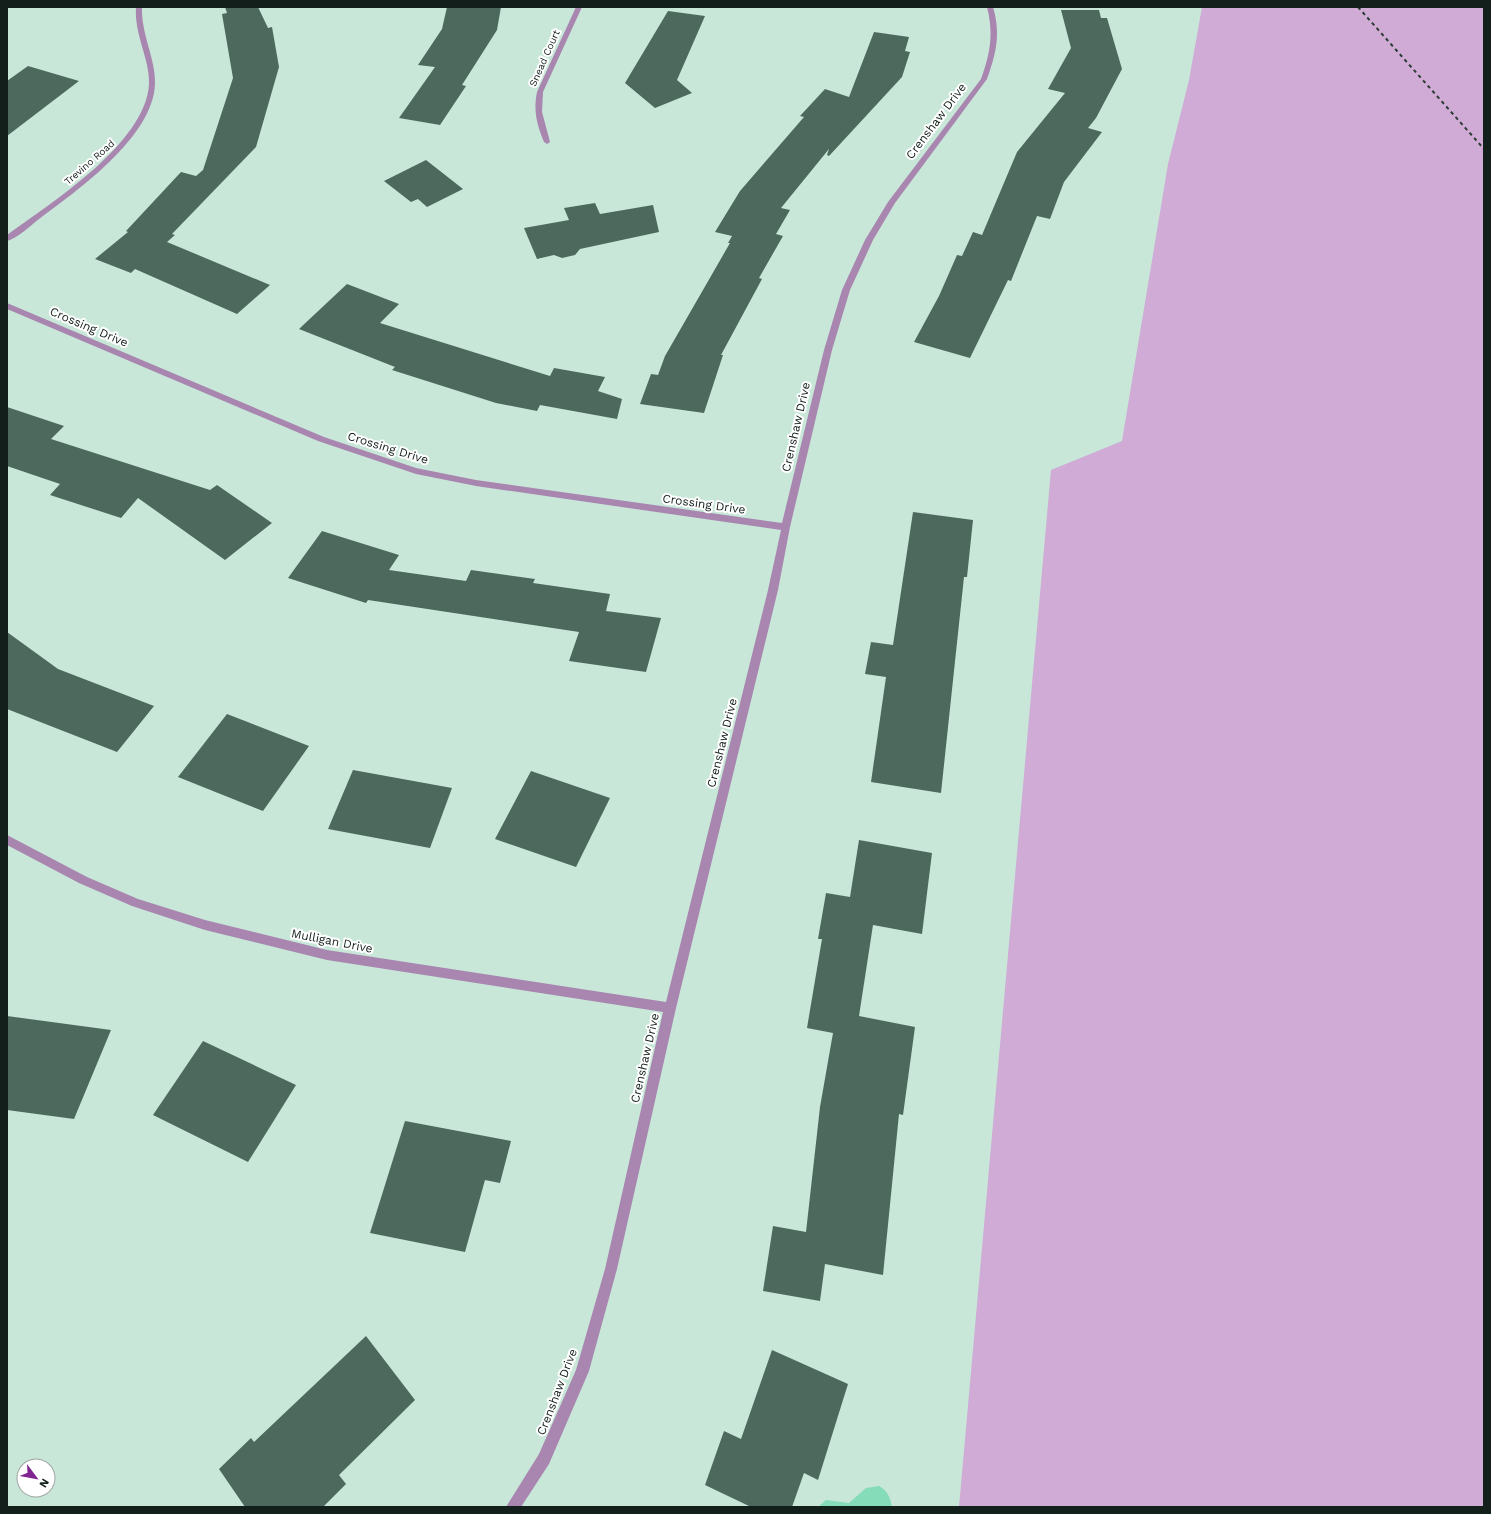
<svg xmlns="http://www.w3.org/2000/svg" width="1491" height="1514" viewBox="0 0 1491 1514" font-family="'Work Sans',sans-serif">
  <style>
    .green { fill: #cfabd6 }
    .water { fill: #85dcb9 }
    .building { fill: #4d695d }
    .lines { fill: none; stroke-linecap: round; stroke-linejoin: round }
    .street { fill: #a886af; fill-rule: evenodd }
    .rail { stroke: #2c3b35; stroke-width: 2; stroke-dasharray: 3.5 3.5; stroke-linecap: butt }
    .labels { text-anchor: middle; stroke-width: 4; stroke-linejoin: round; paint-order: stroke }
    .far-street-label { font-size: 10px; fill: #131f1a; stroke: #fff }
    .street-label { font-size: 12px; fill: #131f1a; stroke: #fff }
  </style>
  <rect width="100%" height="100%" fill="#c8e7d9"/>
  <!-- green -->
  <polygon class="green" points="1202,7 1484,7 1484,1507 959,1507 1051,470 1122,441 1168,164 1189,80"/>
  <!-- water -->
  <path class="water" d="M879,1486C888,1491 890,1497 892,1507H818L826,1500L849,1503L866,1488Z"/>
  <!-- building -->
  <g class="building">
    <polygon points="225,7 258,7 268,28 272,27 279,67 256,147 172,234 175,235 167,242 270,285 237,314 135,269 131,273 95,259 128,232 126,231 181,172 196,176 203,170 233,78 222,14 227,13"/>
    <polygon points="447,7 501,7 497,30 462,85 466,86 440,125 399,118 435,67 418,65 442,29"/>
    <polygon points="1061,10 1099,10 1101,18 1107,18 1122,69 1096,118 1088,128 1102,132 1064,182 1050,219 1037,216 1011,281 1008,280 970,358 914,342 939,296 957,255 962,256 973,232 982,235 1017,152 1065,93 1048,89 1071,48"/>
    <polygon points="668,11 705,16 677,80 692,93 655,108 625,83"/>
    <polygon points="874,32 909,37 905,51 910,52 902,77 829,156 827,155 829,149 781,208 790,210 776,234 783,236 759,278 762,279 721,355 723,355 704,413 640,404 651,374 658,375 665,356 730,243 728,243 732,236 715,232 740,191 804,117 800,116 825,89 849,97"/>
    <polygon points="28,66 79,81 7,136 7,81"/>
    <polygon points="426,160 463,189 427,207 418,199 411,202 384,181"/>
    <polygon points="595,203 600,214 653,205 659,232 580,249 575,255 562,258 554,255 537,259 524,228 569,220 564,208"/>
    <polygon points="347,284 399,304 380,323 550,376 554,368 605,377 598,391 622,399 617,419 540,405 537,411 496,403 392,370 395,367 299,329"/>
    <polygon points="7,407 64,426 51,439 210,490 217,485 272,523 225,560 138,498 121,518 50,495 60,484 7,466"/>
    <polygon points="913,512 973,520 967,577 964,577 941,793 871,782 886,677 865,674 871,642 893,645"/>
    <polygon points="322,531 399,555 389,570 466,581 471,570 535,579 533,583 610,594 606,611 661,618 646,672 569,661 579,632 368,600 366,603 288,578"/>
    <polygon points="7,632 58,669 154,706 117,752 7,709"/>
    <polygon points="227,714 309,746 263,811 178,777"/>
    <polygon points="353,770 452,788 430,848 328,829"/>
    <polygon points="531,771 610,798 576,867 495,839"/>
    <polygon points="859,840 932,853 922,934 873,925 859,1016 915,1027 903,1115 899,1114 883,1275 825,1264 820,1301 763,1291 773,1226 806,1232 820,1107 833,1033 807,1028 822,939 818,939 826,893 850,897"/>
    <polygon points="7,1016 111,1030 74,1119 7,1110"/>
    <polygon points="203,1041 296,1085 248,1162 153,1115"/>
    <polygon points="405,1121 511,1141 500,1183 485,1180 465,1252 370,1233"/>
    <polygon points="366,1336 415,1400 339,1475 346,1484 323,1507 245,1507 219,1469 251,1438 254,1442"/>
    <polygon points="772,1350 848,1384 818,1480 804,1473 792,1507 751,1507 705,1485 724,1431 741,1439"/>
  </g>
  <g class="lines">
    <!-- street -->
    <g class="street">
      <path d="M136,7H142C141,35 156,59 155,84C153,137 78,190 39,219C30,226 18,238 7,241V235C51,203 146,143 149,84C150,59 134,35 136,7Z"/>
      <path d="M576,7H582L543,92L542,112L550,142L547,144L544,142C537,125 533,110 537,92Z"/>
      <path d="M987,7H993C1001,34 996,54 987,79L895,203L873,240L850,290L832,350L790,527L778,590L676,1008L617,1269L589,1371L549,1464L521,1507H506L539,1454L576,1370L605,1269L663,1012L327,960L205,930L132,906L79,883L7,845V835L87,877L138,899L205,920L327,950L666,1002L768,590L781,530L476,486L416,474L318,441L7,309V303L324,437L416,468L476,480L782,523L824,350L842,290L865,240L888,202L981,79C990,54 994,34 987,7Z"/>
    </g>
    <!-- rail -->
    <polyline class="rail" points="1358,7 1484,149"/>
  </g>
  <g class="labels">
    <!-- far-street labels -->
    <g class="far-street-label">
      <text transform="translate(544 58) rotate(-66)" y="4">Snead Court</text>
      <text transform="translate(89 162) rotate(-41)" y="4">Trevino Road</text>
    </g>
    <!-- street labels -->
    <g class="street-label">
      <text transform="translate(936 121) rotate(-53)" y="4">Crenshaw Drive</text>
      <text transform="translate(89 327) rotate(23)" y="4">Crossing Drive</text>
      <text transform="translate(796 427) rotate(-77)" y="4">Crenshaw Drive</text>
      <text transform="translate(388 448) rotate(17)" y="4">Crossing Drive</text>
      <text transform="translate(704 504) rotate(8)" y="4">Crossing Drive</text>
      <text transform="translate(722 743) rotate(-76)" y="4">Crenshaw Drive</text>
      <text transform="translate(332 941) rotate(11)" y="4">Mulligan Drive</text>
      <text transform="translate(645 1058) rotate(-77)" y="4">Crenshaw Drive</text>
      <text transform="translate(557 1392) rotate(-69)" y="4">Crenshaw Drive</text>
    </g>
  </g>
  <!-- border -->
  <rect width="1491" height="1514" fill="none" stroke="#131f1a" stroke-width="16"/>
  <!-- north arrow -->
  <g transform="translate(36 1478) rotate(122)"><circle r="19" fill="#ffffff" stroke="#a1a5a3"/>
  <path d="M0-3L7 15L0 10L-7 15Z" fill="#802491"/>
  <text y="-6" font-size="11" font-weight="bold" text-anchor="middle" fill="#131f1a">N</text>
  </g>
</svg>
